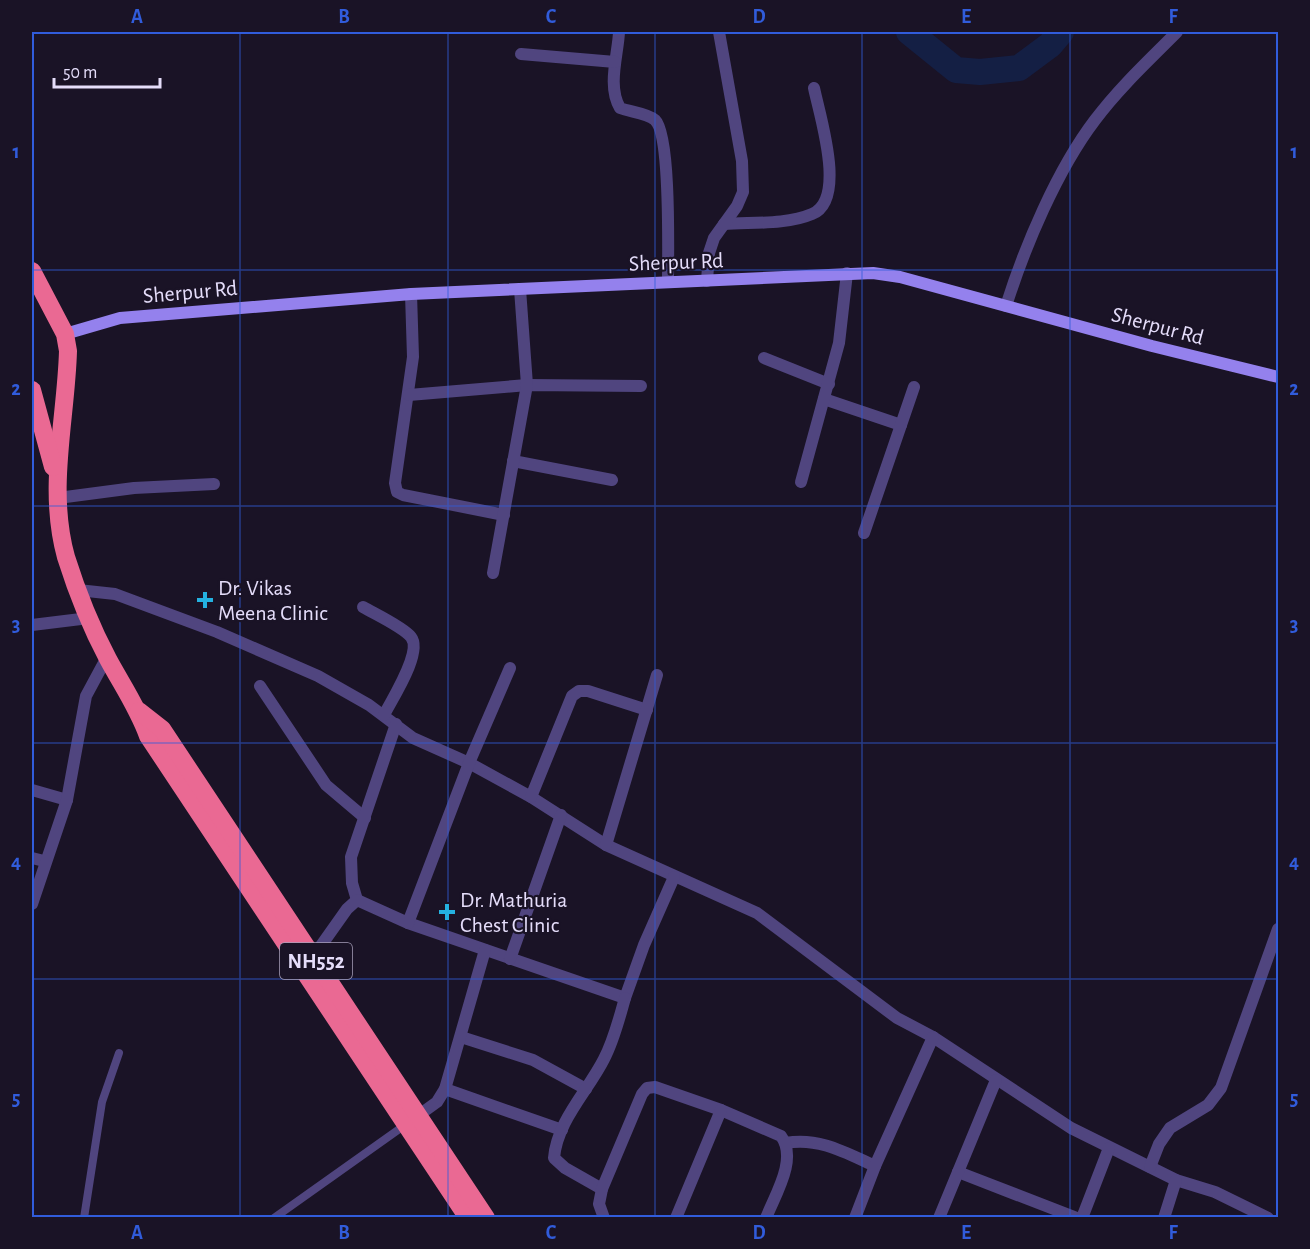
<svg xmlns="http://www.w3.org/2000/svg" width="1310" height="1249" viewBox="0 0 1310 1249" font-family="'Alegreya Sans',sans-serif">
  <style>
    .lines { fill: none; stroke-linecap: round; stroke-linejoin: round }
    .river { stroke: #141f44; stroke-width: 26 }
    .lane { stroke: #50457f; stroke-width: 8 }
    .street { stroke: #50457f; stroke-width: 12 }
    .secondary { stroke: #9481ed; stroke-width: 12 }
    .highway { stroke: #ea6993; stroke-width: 18 }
    .grid { fill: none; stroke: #315cdb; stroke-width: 1.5; stroke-opacity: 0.55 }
    .poi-dot { fill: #24b1e0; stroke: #1a1326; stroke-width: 2 }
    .labels { text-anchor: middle; stroke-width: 4.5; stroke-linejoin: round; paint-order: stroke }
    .shield { fill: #1a1326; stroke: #a8a0ba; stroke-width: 1.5 }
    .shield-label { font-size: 21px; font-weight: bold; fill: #e5ddfa }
    .street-label { font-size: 22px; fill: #e5ddfa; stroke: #1a1326 }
    .poi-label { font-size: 22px; fill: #e5ddfa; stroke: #1a1326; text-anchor: start }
    .neatline { fill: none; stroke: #315cdb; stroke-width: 2 }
    .grid-label { font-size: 20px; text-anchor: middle; font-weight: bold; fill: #315cdb }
  </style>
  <rect width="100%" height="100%" fill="#1a1326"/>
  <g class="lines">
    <!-- river -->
    <polyline class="river" points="909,32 956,70 980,72 1019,68 1050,45 1061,32"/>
    <!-- lane -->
    <g class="lane">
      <polyline points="84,1218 102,1102 119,1053"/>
      <polyline points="274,1218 405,1125"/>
    </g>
    <!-- street -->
    <g class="street">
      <path d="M619,32C618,55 607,86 620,108C630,112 647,113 655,120C671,135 668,256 668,282"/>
      <polyline points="521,54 615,62"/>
      <path d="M724,224C752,222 786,225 812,214C847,200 820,117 814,88"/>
      <polyline points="707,281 709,253 714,238 737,206 743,192 742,161 719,32"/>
      <polyline points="411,294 413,357 395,483 397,492 403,495 504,515"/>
      <path d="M1006,306C1025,246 1057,170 1095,120C1119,88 1149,60 1177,32"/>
      <polyline points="764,358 829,384"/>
      <polyline points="409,395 527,385 641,386"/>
      <polyline points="824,399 901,425"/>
      <polyline points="513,461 612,480"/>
      <polyline points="801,482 839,343 847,273"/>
      <polyline points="58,498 134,488 214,484"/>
      <polyline points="864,533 914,387"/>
      <polyline points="493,573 527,385 520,289"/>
      <polyline points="78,590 115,594 217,632 318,676 369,705 413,738 469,763 531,797 606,845 757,913 897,1018 933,1037 1071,1128 1176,1180 1215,1192 1268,1218"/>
      <path d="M363,607C375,614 403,627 411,637C423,652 392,699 384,715"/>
      <polyline points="32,625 89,618"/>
      <polyline points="260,686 326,785 365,818"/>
      <polyline points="32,790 67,800"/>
      <polyline points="531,797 572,696 579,691 588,691 647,710"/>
      <polyline points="606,845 657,675"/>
      <polyline points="32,858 44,861"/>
      <polyline points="357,900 352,883 351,857 396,724"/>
      <polyline points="32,904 67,800 86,696 107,657"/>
      <polyline points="408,923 625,998 644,945 674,877"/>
      <polyline points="313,957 347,909 357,900 408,923 469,763 510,668"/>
      <polyline points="510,959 561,815"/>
      <polyline points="461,1037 533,1060 586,1089"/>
      <polyline points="445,1089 562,1130"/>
      <polyline points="419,1115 437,1102 445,1089 485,950"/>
      <path d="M786,1143C819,1137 846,1153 875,1166"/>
      <polyline points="1150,1167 1159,1144 1170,1128 1208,1105 1221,1088 1278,929"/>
      <polyline points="958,1172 1077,1218"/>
      <path d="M602,1189L565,1168L554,1158C557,1121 588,1091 604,1059C614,1040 619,1019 625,998"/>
      <path d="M604,1218L599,1204L602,1189L642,1094L647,1088L655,1087L721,1110L781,1136C798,1159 775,1195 766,1218"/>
      <polyline points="676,1218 721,1110"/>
      <polyline points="855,1218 875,1166 933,1037"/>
      <polyline points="939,1218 996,1080"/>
      <polyline points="1082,1218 1109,1148"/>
      <polyline points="1164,1218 1176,1180"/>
    </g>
    <!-- secondary -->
    <polyline class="secondary" points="65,334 120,318 411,294 873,273 900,277 1152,346 1278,377"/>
    <!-- highway -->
    <g class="highway">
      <path d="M32,271L65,334L68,351C66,420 47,489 66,557C77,592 91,627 108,659C122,685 138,708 148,736L468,1218"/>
      <polyline points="32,390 53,467"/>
      <polyline points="139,711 162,729 486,1218"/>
    </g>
  </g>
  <!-- grid -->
  <path class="grid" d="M240,32V1218M448,32V1218M655,32V1218M862,32V1218M1070,32V1218M32,270H1278M32,506H1278M32,743H1278M32,979H1278"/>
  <!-- markers -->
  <g class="poi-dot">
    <path d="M202 591h6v6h6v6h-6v6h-6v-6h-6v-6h6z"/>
    <path d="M444 903h6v6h6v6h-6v6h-6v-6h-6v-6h6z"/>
  </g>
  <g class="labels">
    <!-- shield labels -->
    <rect class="shield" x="280" y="943" width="72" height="36" rx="4.5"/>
    <g class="shield-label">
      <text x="316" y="968">NH552</text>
    </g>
    <!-- street labels -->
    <g class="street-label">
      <text transform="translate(676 261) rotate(-2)" y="8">Sherpur Rd</text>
      <text transform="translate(190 291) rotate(-5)" y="8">Sherpur Rd</text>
      <text transform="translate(1158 325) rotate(15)" y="8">Sherpur Rd</text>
    </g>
    <!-- poi labels -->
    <g class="poi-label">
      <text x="218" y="595">Dr. Vikas<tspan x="218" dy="25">Meena Clinic</tspan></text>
      <text x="460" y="907">Dr. Mathuria<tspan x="460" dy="25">Chest Clinic</tspan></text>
    </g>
  </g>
  <!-- border -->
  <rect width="1310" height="1249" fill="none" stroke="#1a1326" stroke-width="66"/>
  <!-- scale -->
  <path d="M54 78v9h106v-9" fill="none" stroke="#e5ddfa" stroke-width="3"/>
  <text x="63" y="78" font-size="18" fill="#e5ddfa" stroke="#1a1326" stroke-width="4.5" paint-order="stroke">50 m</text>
  <rect x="33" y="33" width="1244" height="1183" class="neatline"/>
  <g class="grid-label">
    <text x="137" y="23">A</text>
    <text x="344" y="23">B</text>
    <text x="551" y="23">C</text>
    <text x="759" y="23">D</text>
    <text x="966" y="23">E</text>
    <text x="1173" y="23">F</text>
    <text x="16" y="158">1</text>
    <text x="1294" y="158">1</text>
    <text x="16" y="395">2</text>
    <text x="1294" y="395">2</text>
    <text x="16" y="631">3</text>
    <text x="1294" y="631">3</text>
    <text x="16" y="868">4</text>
    <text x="1294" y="868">4</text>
    <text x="16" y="1105">5</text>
    <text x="1294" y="1105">5</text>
    <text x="137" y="1239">A</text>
    <text x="344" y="1239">B</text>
    <text x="551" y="1239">C</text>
    <text x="759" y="1239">D</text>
    <text x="966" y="1239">E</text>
    <text x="1173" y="1239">F</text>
  </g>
</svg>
